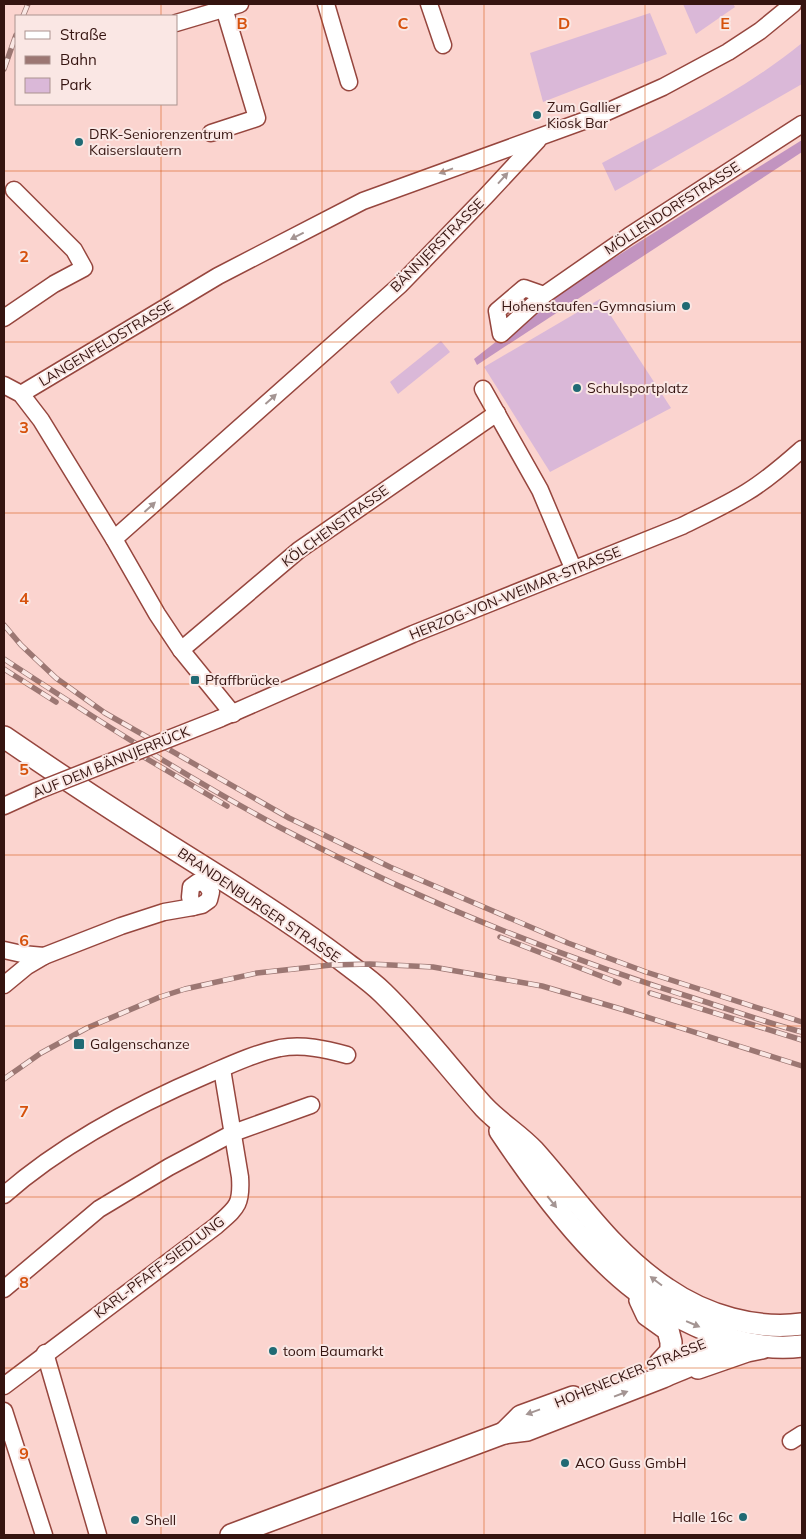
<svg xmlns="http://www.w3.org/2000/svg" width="806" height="1539" viewBox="0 0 806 1539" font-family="Mulish,sans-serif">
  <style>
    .green { fill: #dab8d8 }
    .forest { fill: #c294c0 }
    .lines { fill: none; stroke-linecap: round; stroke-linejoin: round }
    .minor-casing { stroke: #96463e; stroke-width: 19 }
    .major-casing { stroke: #96463e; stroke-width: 24 }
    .minor { stroke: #fff; stroke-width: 16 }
    .major { stroke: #fff; stroke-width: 21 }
    .rail-casing { stroke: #9c7773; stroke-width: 5.5 }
    .rail { stroke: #fae7e4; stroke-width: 4; stroke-dasharray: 11; stroke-linecap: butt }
    .minor-bridge-casing { stroke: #96463e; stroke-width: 19; stroke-linecap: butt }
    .minor-bridge { stroke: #fff; stroke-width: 16 }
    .oneway { fill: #a49593 }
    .grid { fill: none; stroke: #d6520c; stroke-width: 1; stroke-opacity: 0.55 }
    .poi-dot { fill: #206a74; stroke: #fae7e4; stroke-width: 2 }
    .labels { text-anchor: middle; stroke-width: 4; stroke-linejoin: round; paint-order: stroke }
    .poi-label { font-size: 14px; fill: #351410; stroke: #fae7e4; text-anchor: start }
    .street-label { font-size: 14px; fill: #351410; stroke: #fae7e4 }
    .grid-label { font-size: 16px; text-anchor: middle; font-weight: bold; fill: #d6520c; stroke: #fae7e4; stroke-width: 4; stroke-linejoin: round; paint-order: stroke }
  </style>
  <rect width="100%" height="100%" fill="#fbd4cf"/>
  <!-- green -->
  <g class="green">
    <polygon points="683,4 733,4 735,7 696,34"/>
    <polygon points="650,13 667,54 543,102 530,53"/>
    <path d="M802,43V84L615,191L602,163C671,126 742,92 802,43Z"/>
    <polygon points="600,299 671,408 550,472 484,367"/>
    <polygon points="441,341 450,352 398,394 390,382"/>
  </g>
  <!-- forest -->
  <polygon class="forest" points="802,140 802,152 477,365 474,359 554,296 701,203"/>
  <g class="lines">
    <!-- minor casing -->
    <g class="minor-casing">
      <g id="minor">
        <polyline points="326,4 349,82"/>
        <polyline points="429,4 443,45"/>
        <polyline points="176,23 240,4"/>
        <polyline points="211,133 257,118 224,8"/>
        <polyline points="544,295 524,288 497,311 501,334 544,295 629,236 802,124"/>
        <polyline points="4,318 54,284 84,268 74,250 14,190"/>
        <polyline points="4,385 21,394 41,420 114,539 157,614 181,650 233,714"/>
        <polyline points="483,389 540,490 573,568"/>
        <polyline points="21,394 218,276 363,201 600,115 663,87 728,52 760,31 793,4"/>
        <polyline points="114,539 400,285 486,196 538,140"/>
        <polyline points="181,650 299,550 497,413"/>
        <path d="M219,719L413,634L682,526C704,515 726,505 747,492C767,480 785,464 802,449"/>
        <polyline points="4,806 37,791"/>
        <polygon points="198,882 206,884 211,892 209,900 202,905 193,907 190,897 191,887"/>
        <polyline points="4,950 22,954 44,956"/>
        <polyline points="4,985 27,966 44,956 121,926 164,912 193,907"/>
        <path d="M4,1195C62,1144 138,1104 209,1074C232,1064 256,1053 280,1048C303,1044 325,1049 347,1055"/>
        <polyline points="4,1289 99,1209 169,1167 233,1133 311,1105"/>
        <polyline points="45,1353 98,1535"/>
        <path d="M4,1386L216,1226C236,1208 242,1206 240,1177L222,1069"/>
        <polyline points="4,1411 44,1535"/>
        <polyline points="791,1441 802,1434"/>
      </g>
    </g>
    <!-- major casing -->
    <g class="major-casing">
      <g id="major">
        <path d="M4,737C71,783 139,827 208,870C256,900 303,930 347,964C359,973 372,982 383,993C420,1029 450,1069 484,1107C499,1123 519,1135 534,1151C577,1199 612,1253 667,1289C706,1316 756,1330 802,1324"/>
        <path d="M500,1131C536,1185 585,1251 636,1290C657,1307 681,1319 706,1330C736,1343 769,1350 802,1346"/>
        <polyline points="640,1300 647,1315 668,1330 671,1342 671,1351 660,1363"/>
        <polyline points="698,1368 747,1351 762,1348"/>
        <polyline points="504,1433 521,1416 573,1397"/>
        <path d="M231,1535L504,1433L527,1430L663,1377C680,1369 699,1364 712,1351L730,1319"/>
      </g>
    </g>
    <!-- minor -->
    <use href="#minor" class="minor"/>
    <!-- major -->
    <use href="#major" class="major"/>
    <!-- rail casing -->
    <g class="rail-casing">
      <g id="rail">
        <polyline points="23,16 28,4"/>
        <polyline points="4,69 16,35"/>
        <polyline points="4,625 21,645 56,678 105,713 289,818 390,867 568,943 646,972 802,1022"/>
        <path d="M4,659C94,718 186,777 281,828C417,900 562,958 709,1003C740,1013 771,1024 802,1032"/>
        <polyline points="4,669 56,702"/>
        <polyline points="137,753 227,806"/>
        <polyline points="500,937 619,983"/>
        <polyline points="650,993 802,1040"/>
        <polyline points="4,1079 41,1053 87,1028 160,997 185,989 257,973 331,965 370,964 433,967 542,986 621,1009 802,1066"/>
      </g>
    </g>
    <!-- rail -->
    <use href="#rail" class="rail"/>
    <!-- minor-bridge casing -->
    <g class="minor-bridge-casing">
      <polyline id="minor-bridge" points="37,791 219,719"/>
    </g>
    <!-- minor-bridge -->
    <use href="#minor-bridge" class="minor-bridge"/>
  </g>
  <!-- one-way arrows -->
  <defs><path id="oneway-solid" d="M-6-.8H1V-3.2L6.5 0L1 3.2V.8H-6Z" transform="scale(1.25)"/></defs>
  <g class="oneway">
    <use href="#oneway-solid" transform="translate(446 171) rotate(160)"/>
    <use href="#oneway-solid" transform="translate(503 178) rotate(-48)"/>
    <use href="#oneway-solid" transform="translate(297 236) rotate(153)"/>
    <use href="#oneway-solid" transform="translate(271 399) rotate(-42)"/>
    <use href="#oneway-solid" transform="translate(150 507) rotate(-42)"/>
    <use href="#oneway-solid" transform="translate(552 1202) rotate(51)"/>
    <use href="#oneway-solid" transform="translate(656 1281) rotate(-143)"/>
    <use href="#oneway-solid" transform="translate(693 1324) rotate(23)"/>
    <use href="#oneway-solid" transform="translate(621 1394) rotate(-21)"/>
    <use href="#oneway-solid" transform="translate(533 1412) rotate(160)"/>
  </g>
  <!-- grid -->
  <path class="grid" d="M161,4V16M322,4V1535M484,4V1535M645,4V1535M161,104V1535M4,171H802M4,342H802M4,513H802M4,684H802M4,855H802M4,1026H802M4,1197H802M4,1368H802"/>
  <!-- markers -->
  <g class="poi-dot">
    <circle cx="537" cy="115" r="5"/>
    <circle cx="79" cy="142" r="5"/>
    <circle cx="686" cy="306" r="5"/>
    <circle cx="577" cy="388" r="5"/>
    <rect x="190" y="675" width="10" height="10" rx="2.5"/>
    <rect x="73" y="1038" width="12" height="12" rx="2.5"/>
    <circle cx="273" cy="1351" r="5"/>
    <circle cx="565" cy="1463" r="5"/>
    <circle cx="743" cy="1517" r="5"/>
    <circle cx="135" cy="1520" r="5"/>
  </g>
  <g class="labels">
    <!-- poi labels -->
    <g class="poi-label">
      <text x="547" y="112">Zum Gallier<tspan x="547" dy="16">Kiosk Bar</tspan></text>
      <text x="89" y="139">DRK-Seniorenzentrum<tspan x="89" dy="16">Kaiserslautern</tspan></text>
      <text x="676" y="311" text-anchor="end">Hohenstaufen-Gymnasium</text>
      <text x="587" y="393">Schulsportplatz</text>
      <text x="205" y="685">Pfaffbrücke</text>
      <text x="90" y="1049">Galgenschanze</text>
      <text x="283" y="1356">toom Baumarkt</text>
      <text x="575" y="1468">ACO Guss GmbH</text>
      <text x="733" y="1522" text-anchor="end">Halle 16c</text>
      <text x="145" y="1525">Shell</text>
    </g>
    <!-- street labels -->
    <g class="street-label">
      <text transform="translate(672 208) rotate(-33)" y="5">MÖLLENDORFSTRASSE</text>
      <text transform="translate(437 245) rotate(-45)" y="5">BÄNNJERSTRASSE</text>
      <text transform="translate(106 343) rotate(-31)" y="5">LANGENFELDSTRASSE</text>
      <text transform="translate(335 526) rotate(-36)" y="5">KÖLCHENSTRASSE</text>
      <text transform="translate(515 593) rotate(-22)" y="5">HERZOG-VON-WEIMAR-STRASSE</text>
      <text transform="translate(111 762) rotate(-22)" y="5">AUF DEM BÄNNJERRÜCK</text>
      <text transform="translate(259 905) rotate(34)" y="5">BRANDENBURGER STRASSE</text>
      <text transform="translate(159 1267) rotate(-37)" y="5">KARL-PFAFF-SIEDLUNG</text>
      <text transform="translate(630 1373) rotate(-22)" y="5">HOHENECKER STRASSE</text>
    </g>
  </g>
  <g class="grid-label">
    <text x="242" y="29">B</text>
    <text x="403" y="29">C</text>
    <text x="564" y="29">D</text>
    <text x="725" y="29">E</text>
    <text x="24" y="262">2</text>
    <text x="24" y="433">3</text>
    <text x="24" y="604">4</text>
    <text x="24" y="775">5</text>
    <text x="24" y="946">6</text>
    <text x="24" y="1117">7</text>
    <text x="24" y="1288">8</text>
    <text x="24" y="1459">9</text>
  </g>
  <!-- border -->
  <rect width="806" height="1539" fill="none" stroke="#351410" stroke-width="10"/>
  <!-- legend -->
  <rect x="15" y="15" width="162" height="90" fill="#fae7e4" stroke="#ab938f"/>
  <rect x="25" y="31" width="25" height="8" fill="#ffffff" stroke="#ab938f"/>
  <text x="60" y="40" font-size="15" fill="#351410">Straße</text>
  <rect x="25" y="56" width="25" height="8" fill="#9c7773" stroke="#ab938f"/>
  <text x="60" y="65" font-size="15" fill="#351410">Bahn</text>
  <rect x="25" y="78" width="25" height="15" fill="#dab8d8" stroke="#ab938f"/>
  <text x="60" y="90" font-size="15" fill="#351410">Park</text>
</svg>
